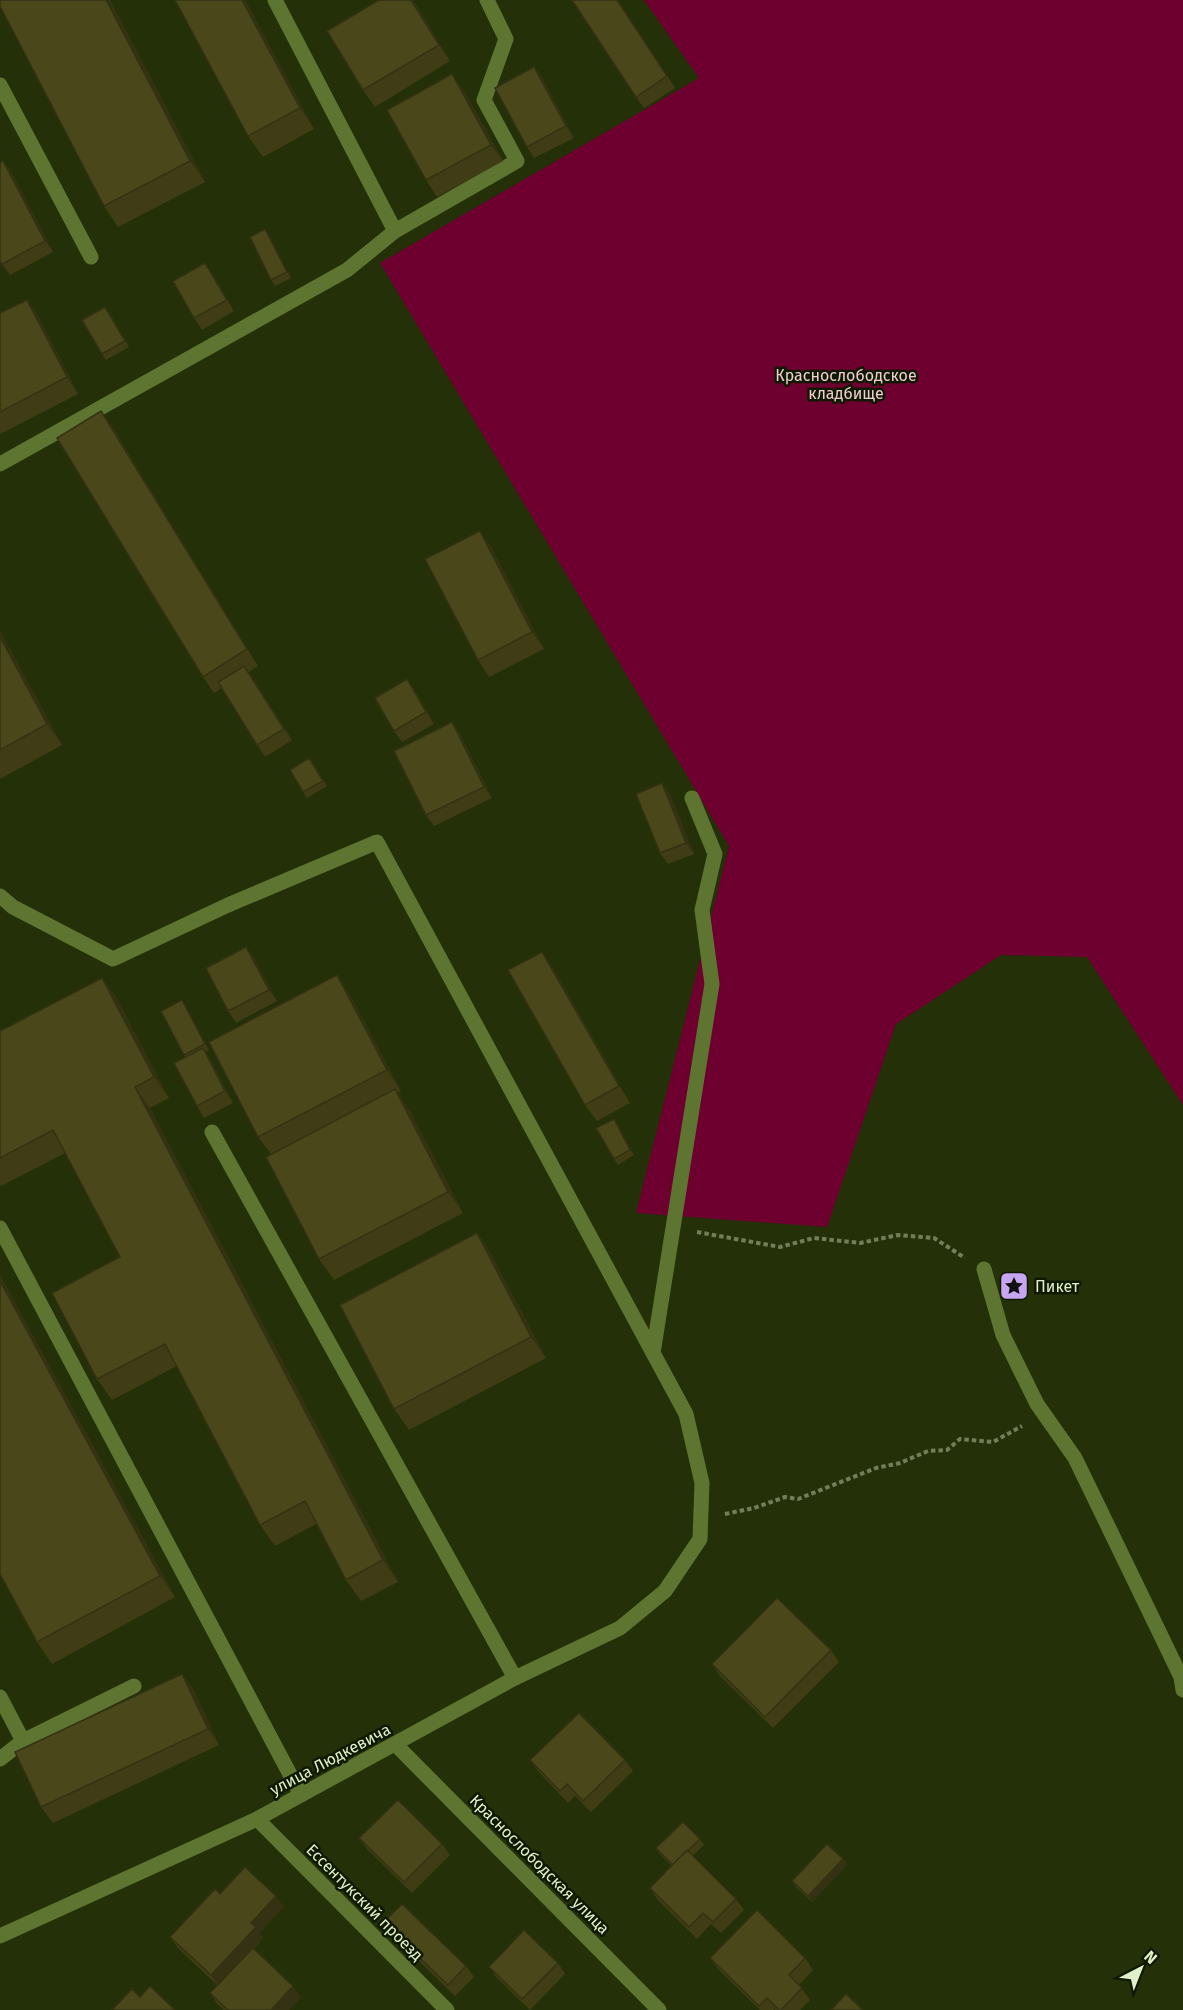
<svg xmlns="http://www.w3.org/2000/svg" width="1183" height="2010" viewBox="0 0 1183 2010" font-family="'Fira Sans',sans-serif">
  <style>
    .green { fill: #6d002e }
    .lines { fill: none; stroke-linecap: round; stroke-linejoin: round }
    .path { stroke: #707f57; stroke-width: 4; stroke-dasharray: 4.5 3; stroke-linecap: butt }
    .minor { stroke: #5e7531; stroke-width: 15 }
    .wall { fill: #403d16 }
    .shaded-wall { fill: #343212 }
    .building { fill: #4a471a; stroke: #343212; stroke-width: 1.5 }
    .labels { text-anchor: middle; stroke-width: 5; stroke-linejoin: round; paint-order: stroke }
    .park-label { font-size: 16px; fill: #eecdd3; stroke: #0f1800 }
    .poi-label { font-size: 16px; fill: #e0f0c9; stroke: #0f1800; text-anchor: start }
    .street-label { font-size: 16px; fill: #e0f0c9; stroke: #0f1800 }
  </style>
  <rect width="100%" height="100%" fill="#243108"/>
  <!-- green -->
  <polygon class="green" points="644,0 1183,0 1183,1105 1087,957 1001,955 896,1024 827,1227 636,1213 729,846 380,263 699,78"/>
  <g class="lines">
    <!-- path -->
    <g class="path">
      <polyline points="697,1232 780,1247 814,1238 860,1243 898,1235 934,1238 965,1258"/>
      <polyline points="725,1514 754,1508 785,1497 798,1499 876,1468 900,1463 928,1451 947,1450 960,1439 993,1442 1022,1426"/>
    </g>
    <!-- minor -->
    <g class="minor">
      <polyline points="275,0 395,231"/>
      <polyline points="0,85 91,257"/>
      <polyline points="0,464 347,270 395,231 517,161 484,100 506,39 487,0"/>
      <polyline points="0,896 13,907 113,959 228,905 377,842 686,1414 702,1483 700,1539 665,1591 620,1628 515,1678 257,1819 0,1936"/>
      <polyline points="212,1132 515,1678"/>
      <polyline points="0,1228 301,1795"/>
      <polyline points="984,1269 1003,1335 1037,1404 1075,1458 1181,1677 1183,1690"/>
      <polyline points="653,1353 712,984 702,910 715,854 692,798"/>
      <polyline points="0,1697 23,1741"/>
      <polyline points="395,1744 659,2010"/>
      <polyline points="0,1759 23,1741 134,1686"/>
      <polyline points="257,1819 447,2010"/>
    </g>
  </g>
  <!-- wall -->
  <g class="wall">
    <polygon points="0,0 110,0 205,182 118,227 104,206"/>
    <polygon points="245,0 314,129 263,157 248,136"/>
    <polygon points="379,0 413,0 450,61 375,107 363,90"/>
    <polygon points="617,0 675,88 644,108 636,97"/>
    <polygon points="534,67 542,78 574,138 534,158 527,147"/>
    <polygon points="464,91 503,161 437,197 426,180"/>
    <polygon points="3,161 11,172 53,252 10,275 2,264"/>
    <polygon points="269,235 291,278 275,286 271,280"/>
    <polygon points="205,263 213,275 234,311 202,330 194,318"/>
    <polygon points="27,300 38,316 78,394 0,434 0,313"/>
    <polygon points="109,312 129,347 106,360 102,354"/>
    <polygon points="101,411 113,428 258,666 249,672 292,740 265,757 222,688 214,693 203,677"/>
    <polygon points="491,547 544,649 489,677 478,660"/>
    <polygon points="0,631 62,745 0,779"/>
    <polygon points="407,679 415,691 434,724 402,742 394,731"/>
    <polygon points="452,722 460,734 492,798 434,826 426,815"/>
    <polygon points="313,764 327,786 307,798 303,792"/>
    <polygon points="670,794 694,854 668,864 660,853"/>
    <polygon points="542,952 553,968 630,1103 597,1121 585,1105"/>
    <polygon points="254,958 277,1001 236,1023 228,1011"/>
    <polygon points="337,975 351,997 401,1091 397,1093 410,1111 463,1213 334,1280 319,1259 271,1154 258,1137"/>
    <polygon points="102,978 117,999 169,1098 150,1108 398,1582 361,1601 346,1580 316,1524 275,1546 260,1525 177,1366 112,1400 97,1379 120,1257 65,1153 1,1186 0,1185 0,1031"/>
    <polygon points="186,1006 209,1050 205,1052 210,1059 233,1103 204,1118 197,1106 185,1057 161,1011"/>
    <polygon points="614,1119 634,1155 618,1165 614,1159"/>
    <polygon points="477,1233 491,1254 546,1358 409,1430 394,1409"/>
    <polygon points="0,1275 175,1597 52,1664 37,1642 0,1574"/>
    <polygon points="831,1650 839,1662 773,1728 719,1675 712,1664"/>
    <polygon points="194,1690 219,1745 53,1823 41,1807"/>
    <polygon points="530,1760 625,1760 633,1771 591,1812 575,1796 568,1803 538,1771"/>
    <polygon points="359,1838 442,1844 450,1855 412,1893 367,1849"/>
    <polygon points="700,1839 704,1845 692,1856 736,1899 744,1910 721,1933 711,1924 697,1939 658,1900 650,1888 672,1866 660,1854 656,1848"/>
    <polygon points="843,1859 847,1865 812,1902 796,1887 792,1881"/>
    <polygon points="220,1894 284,1907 259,1933 263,1938 254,1949 301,1997 289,2010 224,2010 218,2005 210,1993 218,1986 178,1948 170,1937"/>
    <polygon points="383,1923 466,1966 474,1977 455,1996 391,1934"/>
    <polygon points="710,1958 805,1958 813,1970 799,1985 810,2000 800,2010 775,2010 774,2009 774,2010 760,2010 718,1969"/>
    <polygon points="558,1963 565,1974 530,2010 497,1978 489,1967"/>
  </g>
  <!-- shaded-wall -->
  <g class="shaded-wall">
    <polygon points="106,0 110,0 205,182 190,161"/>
    <polygon points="242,0 245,0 314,129 300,108"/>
    <polygon points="411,0 413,0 450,61 439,45"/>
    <polygon points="534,67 542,78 574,138 566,126"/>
    <polygon points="452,74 464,91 503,161 491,145"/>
    <polygon points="3,161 11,172 53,252 45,241"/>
    <polygon points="265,229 269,235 291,278 287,272"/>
    <polygon points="205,263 213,275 234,311 227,300"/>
    <polygon points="27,300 38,316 78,394 67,377"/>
    <polygon points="101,411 113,428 258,666 247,649"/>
    <polygon points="480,531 491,547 544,649 532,632"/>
    <polygon points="0,631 62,745 47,724 0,637"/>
    <polygon points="244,666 252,677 292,740 284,729"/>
    <polygon points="407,679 415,691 434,724 426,712"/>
    <polygon points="452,722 460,734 492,798 484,787"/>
    <polygon points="662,783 670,794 694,854 686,843"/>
    <polygon points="246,947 254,958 277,1001 269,990"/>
    <polygon points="542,952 553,968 630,1103 619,1086"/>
    <polygon points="337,975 351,997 401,1091 387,1070"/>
    <polygon points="102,978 117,999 169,1098 154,1077"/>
    <polygon points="182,1000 186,1006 209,1050 205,1044"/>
    <polygon points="203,1048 210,1059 233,1103 225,1091"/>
    <polygon points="135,1087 150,1108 398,1582 383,1560"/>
    <polygon points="395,1089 410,1111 463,1213 448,1192"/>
    <polygon points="614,1119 618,1125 634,1155 630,1150"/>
    <polygon points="477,1233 491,1254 546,1358 531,1337"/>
    <polygon points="0,1275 175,1597 160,1576 0,1281"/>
    <polygon points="182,1674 194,1690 219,1745 208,1729"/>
    <polygon points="843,1859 847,1865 812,1902 808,1896"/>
    <polygon points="276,1896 284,1907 259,1933 263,1938 219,1987 211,1975 251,1923"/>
    <polygon points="293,1986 301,1997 289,2010 271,2010"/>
  </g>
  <!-- building -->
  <g class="building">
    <polygon points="0,0 106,0 190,161 104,206 0,6"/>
    <polygon points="175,0 242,0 300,108 248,136"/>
    <polygon points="379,0 411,0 439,45 363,90 327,31"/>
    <polygon points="572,0 617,0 667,76 636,97"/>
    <polygon points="534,67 566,126 527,147 495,88"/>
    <polygon points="452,74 491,145 426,180 387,110"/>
    <polygon points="3,161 45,241 2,264 0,261 0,163"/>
    <polygon points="265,229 287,272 271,280 250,237"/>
    <polygon points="205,263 227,300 194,318 173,281"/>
    <polygon points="27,300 67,377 0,412 0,313"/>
    <polygon points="105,307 125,341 102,354 82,320"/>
    <polygon points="101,411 247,649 203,677 57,438"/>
    <polygon points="480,531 532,632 478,660 425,559"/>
    <polygon points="0,637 47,724 0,750"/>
    <polygon points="244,666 284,729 257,745 218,682"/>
    <polygon points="407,679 426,712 394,731 375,698"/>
    <polygon points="452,722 484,787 426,815 394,751"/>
    <polygon points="309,758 323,781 303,792 290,770"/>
    <polygon points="662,783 686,843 660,853 636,794"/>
    <polygon points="246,947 269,990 228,1011 206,968"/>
    <polygon points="542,952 619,1086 585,1105 508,970"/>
    <polygon points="337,975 387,1070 258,1137 209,1042"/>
    <polygon points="102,978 154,1077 135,1087 383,1560 346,1580 305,1501 260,1525 165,1344 97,1379 52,1293 120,1257 53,1130 0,1158 0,1031"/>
    <polygon points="182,1000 205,1044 184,1055 161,1011"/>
    <polygon points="203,1048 225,1091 197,1106 174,1063"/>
    <polygon points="395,1089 448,1192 319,1259 266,1157"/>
    <polygon points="614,1119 630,1150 614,1159 596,1128"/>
    <polygon points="477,1233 531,1337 394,1409 340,1305"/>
    <polygon points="0,1281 160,1576 37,1642 0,1574"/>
    <polygon points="777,1598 831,1650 765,1717 712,1664"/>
    <polygon points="182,1674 208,1729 41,1807 15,1752"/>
    <polygon points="579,1713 625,1760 583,1801 567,1784 560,1791 530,1760"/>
    <polygon points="398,1800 442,1844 404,1882 359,1838"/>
    <polygon points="683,1822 700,1839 673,1865 656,1848"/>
    <polygon points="827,1844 843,1859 808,1896 792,1881"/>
    <polygon points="687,1850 736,1899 713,1922 703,1913 689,1927 650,1888"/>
    <polygon points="245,1867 276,1896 251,1923 256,1927 211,1975 170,1937 215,1889 220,1894"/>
    <polygon points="402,1904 466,1966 448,1985 383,1923"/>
    <polygon points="757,1910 805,1958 789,1975 802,1988 781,2010 779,2010 767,1998 759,2006 710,1958"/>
    <polygon points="524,1930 558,1963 522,1999 489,1967"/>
    <polygon points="253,1948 293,1986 271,2010 228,2010 210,1993"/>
    <polygon points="150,1986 175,2010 112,2010 132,1989 140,1997"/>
    <polygon points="846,1994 863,2010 831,2010"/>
  </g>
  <!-- icons -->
  <defs>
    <g id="sight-square" transform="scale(1.5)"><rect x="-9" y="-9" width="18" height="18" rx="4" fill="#c8a6ef" stroke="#0f1800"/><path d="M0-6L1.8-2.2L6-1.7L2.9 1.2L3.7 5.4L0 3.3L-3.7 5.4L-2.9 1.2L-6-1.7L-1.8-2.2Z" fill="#111"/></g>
  </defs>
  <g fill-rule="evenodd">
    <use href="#sight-square" x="1014" y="1286"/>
  </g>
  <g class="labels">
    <!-- park labels -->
    <g class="park-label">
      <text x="846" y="381">Краснослободское<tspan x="846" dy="18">кладбище</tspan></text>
    </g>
    <!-- poi labels -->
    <g class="poi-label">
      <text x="1035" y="1292">Пикет</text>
    </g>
    <!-- street labels -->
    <g class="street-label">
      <text transform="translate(330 1759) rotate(-28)" y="6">улица Людкевича</text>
      <text transform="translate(540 1864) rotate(45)" y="6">Краснослободская улица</text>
      <text transform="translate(365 1902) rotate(45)" y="6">Ессентукский проезд</text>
    </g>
  </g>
  <!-- north arrow -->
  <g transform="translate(1141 1968) rotate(42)" stroke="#0f1800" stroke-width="4.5" paint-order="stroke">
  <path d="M0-4.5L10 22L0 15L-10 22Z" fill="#e0f0c9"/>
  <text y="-9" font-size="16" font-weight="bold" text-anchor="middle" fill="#e0f0c9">N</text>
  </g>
</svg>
